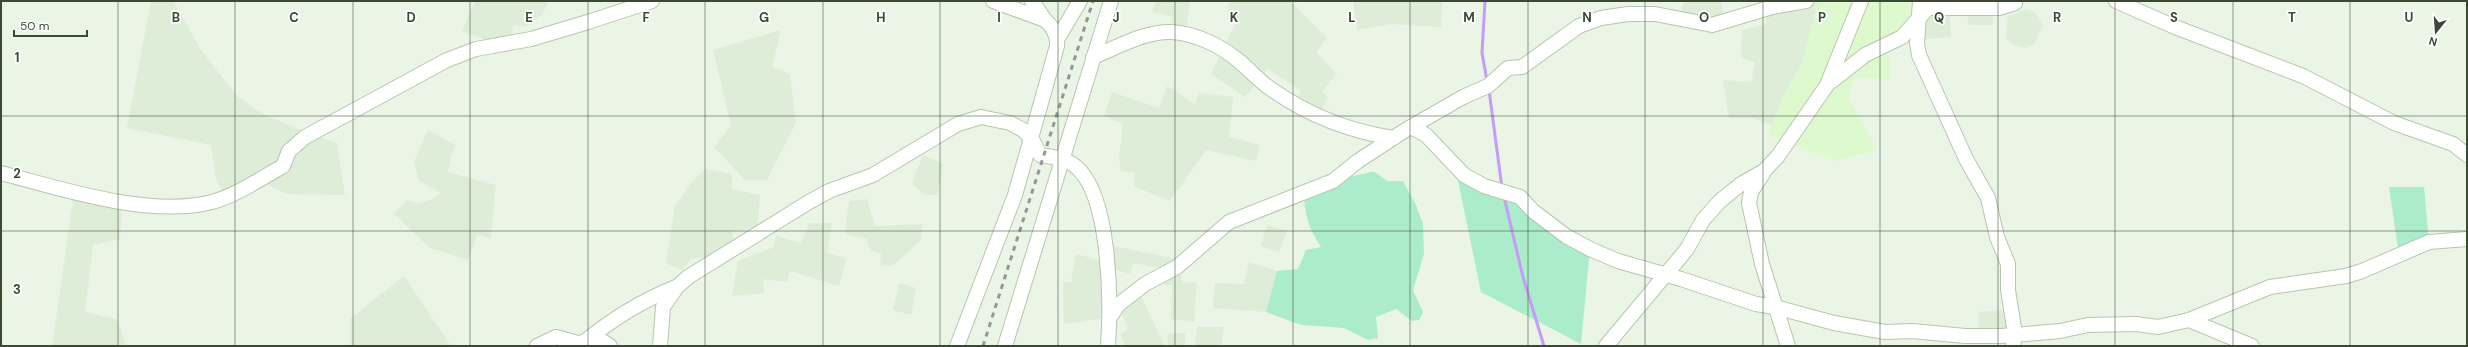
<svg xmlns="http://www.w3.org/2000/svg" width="2468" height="347" viewBox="0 0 2468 347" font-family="'DM Sans',sans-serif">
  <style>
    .residential { fill: #ddedd7 }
    .commercial { fill: #dff9cf }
    .green { fill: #abedcb }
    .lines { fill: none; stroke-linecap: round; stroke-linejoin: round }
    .stream { stroke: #c59cf7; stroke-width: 3 }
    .minor-casing { stroke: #b5c7ad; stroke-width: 16 }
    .minor { stroke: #fff; stroke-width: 14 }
    .rail { stroke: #969696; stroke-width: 3; stroke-dasharray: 5 5; stroke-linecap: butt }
    .grid { fill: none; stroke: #3b4834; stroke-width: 1; stroke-opacity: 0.55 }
    .grid-label { font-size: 13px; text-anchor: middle; font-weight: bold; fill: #3b4834; stroke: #fff; stroke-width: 3.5; stroke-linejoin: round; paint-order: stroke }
  </style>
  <rect width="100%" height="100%" fill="#eaf5e6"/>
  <!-- residential -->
  <g class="residential">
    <polygon points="151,1 174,2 201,50 237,96 261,113 310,134 337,143 345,195 286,194 259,180 225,196 216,179 211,145 127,128"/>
    <polygon points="475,1 548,1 543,14 527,26 513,25 511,38 485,40 462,31"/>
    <polygon points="1156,1 1190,1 1187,25 1171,25 1173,17 1152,12"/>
    <polygon points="1230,1 1290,1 1327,38 1316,52 1337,74 1322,91 1328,97 1319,116 1294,105 1301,91 1268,69 1245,97 1211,74 1238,18 1227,13"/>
    <polygon points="1353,1 1442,1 1441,27 1391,24 1357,30"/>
    <polygon points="1685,1 1721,1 1724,22 1678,19"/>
    <polygon points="1806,1 1818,1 1802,64 1785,92 1772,125 1753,118 1729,118 1723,80 1751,82 1755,62 1741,58 1742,30 1766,24 1766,9"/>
    <polygon points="1965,3 1992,7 1993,25 1969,25"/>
    <polygon points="2027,9 2034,12 2043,24 2035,43 2026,48 2014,45 2006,38 2008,16"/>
    <polygon points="1950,12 1951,37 1922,40 1925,19 1934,13"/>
    <polygon points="781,30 772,67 790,74 796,123 767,180 745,180 714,147 731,125 713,50"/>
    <polygon points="1167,86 1195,104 1199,93 1233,97 1229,137 1260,145 1256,161 1206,150 1170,201 1133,186 1135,173 1121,171 1119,157 1123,124 1104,116 1112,92 1159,108"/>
    <polygon points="428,130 456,145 451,156 448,172 496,185 491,238 477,235 468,260 430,248 394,214 407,200 416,203 431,200 441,193 419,181 414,162"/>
    <polygon points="923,155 943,164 938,195 925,195 912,183"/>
    <polygon points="705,169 732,174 732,189 760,195 758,227 733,231 732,251 727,254 691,259 682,270 666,263 675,206 691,183"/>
    <polygon points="74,192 122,202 120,239 93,245 85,312 117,319 126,346 52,346"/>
    <polygon points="867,199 875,226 922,224 921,240 892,266 880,265 881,253 870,251 867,239 845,234 849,201"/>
    <polygon points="809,223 832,223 827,252 846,259 839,286 790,271 787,282 763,279 764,293 732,296 738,261 774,247 776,236 801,243"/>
    <polygon points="1267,225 1287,231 1279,252 1261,246"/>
    <polygon points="1113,246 1173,258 1171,270 1133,263 1130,274 1113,269 1110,263"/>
    <polygon points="1076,254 1102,261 1104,318 1064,324 1063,282 1071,282"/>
    <polygon points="1249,262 1277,271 1266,312 1213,308 1215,283 1244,284"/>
    <polygon points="1179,272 1183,283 1197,282 1194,322 1171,319 1172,285 1165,285 1163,279"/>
    <polygon points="404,276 451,346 350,346 350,319"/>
    <polygon points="899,283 916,288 911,315 893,310"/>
    <polygon points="1141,296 1164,344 1161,346 1126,346 1120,334 1129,329 1118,305"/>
    <polygon points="2011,309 2015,334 1980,336 1978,312"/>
    <polygon points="1197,327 1224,327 1221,346 1195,346"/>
    <polygon points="1185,333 1185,346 1168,346 1167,334"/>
  </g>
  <!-- commercial -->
  <polygon class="commercial" points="1818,1 1910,1 1920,16 1889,53 1889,80 1856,77 1848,96 1877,150 1835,161 1768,135 1785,92 1802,64"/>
  <!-- green -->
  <g class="green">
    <polygon points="1455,166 1520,197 1590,249 1581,344 1481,292"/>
    <path d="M1371,172H1375L1387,181H1403L1416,205L1423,224L1424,254L1413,290L1423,312L1419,320L1412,321L1396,309L1376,317L1378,338L1368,340L1344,328L1301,325L1266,312L1277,271L1298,269L1306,250L1321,247C1309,229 1304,214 1304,192L1333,181Z"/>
    <polygon points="2389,187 2424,187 2429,242 2399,255"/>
  </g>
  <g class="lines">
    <!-- stream -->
    <g class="stream">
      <polyline points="1485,1 1482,53 1487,81"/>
      <polyline points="1489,90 1502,188"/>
      <polyline points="1504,197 1523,277 1544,346"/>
    </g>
    <!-- minor casing -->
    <g class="minor-casing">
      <g id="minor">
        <polyline points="1032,1 1045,20"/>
        <polyline points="1920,1 1917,43 1919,55 1966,159 1988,198 1997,237 2008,264 2008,290 2015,334 2013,346"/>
        <polyline points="2116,1 2175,27 2303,76 2394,123 2453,144 2467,155"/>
        <polyline points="1058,38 1080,1"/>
        <path d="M1093,57C1116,48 1145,31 1171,32C1195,33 1221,46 1239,61C1250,70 1259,81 1271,89C1309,116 1348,131 1393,138"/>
        <polyline points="1832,81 1865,55 1902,37 1928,8 1999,8 2015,3"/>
        <polyline points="1411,127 1426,135 1464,175 1484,186 1520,197 1533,211 1566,236 1590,249 1618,261 1681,279 1756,304 1775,307 1834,323 1885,332 1912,331 1965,336 2001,336 2060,331 2088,325 2136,324 2158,327 2189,320 2270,287 2346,276 2362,271 2429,242 2467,239"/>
        <polyline points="1764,172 1751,192 1749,203 1762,264 1788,346"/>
        <path d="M1,173C61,189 151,218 212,202C235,196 262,178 283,166L289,151L305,137L447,60L476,49L531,39L588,22L652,1"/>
        <polyline points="1110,317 1118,305 1145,284 1177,267 1229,222 1333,181 1358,161 1404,131 1463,97 1488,86 1508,68 1522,67 1579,26 1601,18 1628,14 1655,14 1712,25 1772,7 1806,1"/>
        <polyline points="2189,320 2252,346"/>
        <path d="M583,343C612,319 641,301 676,287"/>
        <polyline points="537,346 556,337 578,343 601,340 610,346"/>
        <path d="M660,346L663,307L677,287L688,277L809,202L829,191L873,175L958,124L981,117L1010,123L1023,130L1032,139L1040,155C1052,157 1065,158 1075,166C1111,194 1111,303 1108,346"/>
        <path d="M957,346L1015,195L1057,46C1058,35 1053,27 1045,20L993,1"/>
        <polyline points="1005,346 1111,1"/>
        <polyline points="1606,346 1687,249 1703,220 1720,201 1741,184 1764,171 1778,156 1827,85 1861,1"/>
      </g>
    </g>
    <!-- minor -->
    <use href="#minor" class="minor"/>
    <!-- rail -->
    <polyline class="rail" points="983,346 1093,1"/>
  </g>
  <!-- grid -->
  <path class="grid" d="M118,1V346M235,1V346M353,1V346M470,1V346M588,1V346M705,1V346M823,1V346M940,1V346M1058,1V346M1175,1V346M1293,1V346M1410,1V346M1528,1V346M1645,1V346M1763,1V346M1880,1V346M1998,1V346M2115,1V346M2233,1V346M2350,1V346M1,116H2467M1,231H2467"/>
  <g class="grid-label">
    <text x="176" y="22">B</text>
    <text x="294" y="22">C</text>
    <text x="411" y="22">D</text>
    <text x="529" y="22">E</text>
    <text x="646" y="22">F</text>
    <text x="764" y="22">G</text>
    <text x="881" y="22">H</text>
    <text x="999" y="22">I</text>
    <text x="1116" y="22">J</text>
    <text x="1234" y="22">K</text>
    <text x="1352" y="22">L</text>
    <text x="1469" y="22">M</text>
    <text x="1587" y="22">N</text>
    <text x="1704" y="22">O</text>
    <text x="1822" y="22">P</text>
    <text x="1939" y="22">Q</text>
    <text x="2057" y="22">R</text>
    <text x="2174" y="22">S</text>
    <text x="2292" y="22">T</text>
    <text x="2409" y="22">U</text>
    <text x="17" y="62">1</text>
    <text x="17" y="178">2</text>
    <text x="17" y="294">3</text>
  </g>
  <!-- border -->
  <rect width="2468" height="347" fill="none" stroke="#3b4834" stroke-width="4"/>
  <!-- north arrow -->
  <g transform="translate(2436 32) rotate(197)" stroke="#ffffff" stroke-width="3" paint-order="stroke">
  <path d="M0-3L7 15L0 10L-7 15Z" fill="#3b4834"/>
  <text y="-6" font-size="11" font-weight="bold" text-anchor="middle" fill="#3b4834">N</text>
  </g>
  <!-- scale -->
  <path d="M14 30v6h73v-6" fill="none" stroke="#3b4834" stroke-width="2"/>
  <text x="20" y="30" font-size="12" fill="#3b4834" stroke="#ffffff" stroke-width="3" paint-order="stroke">50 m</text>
</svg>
